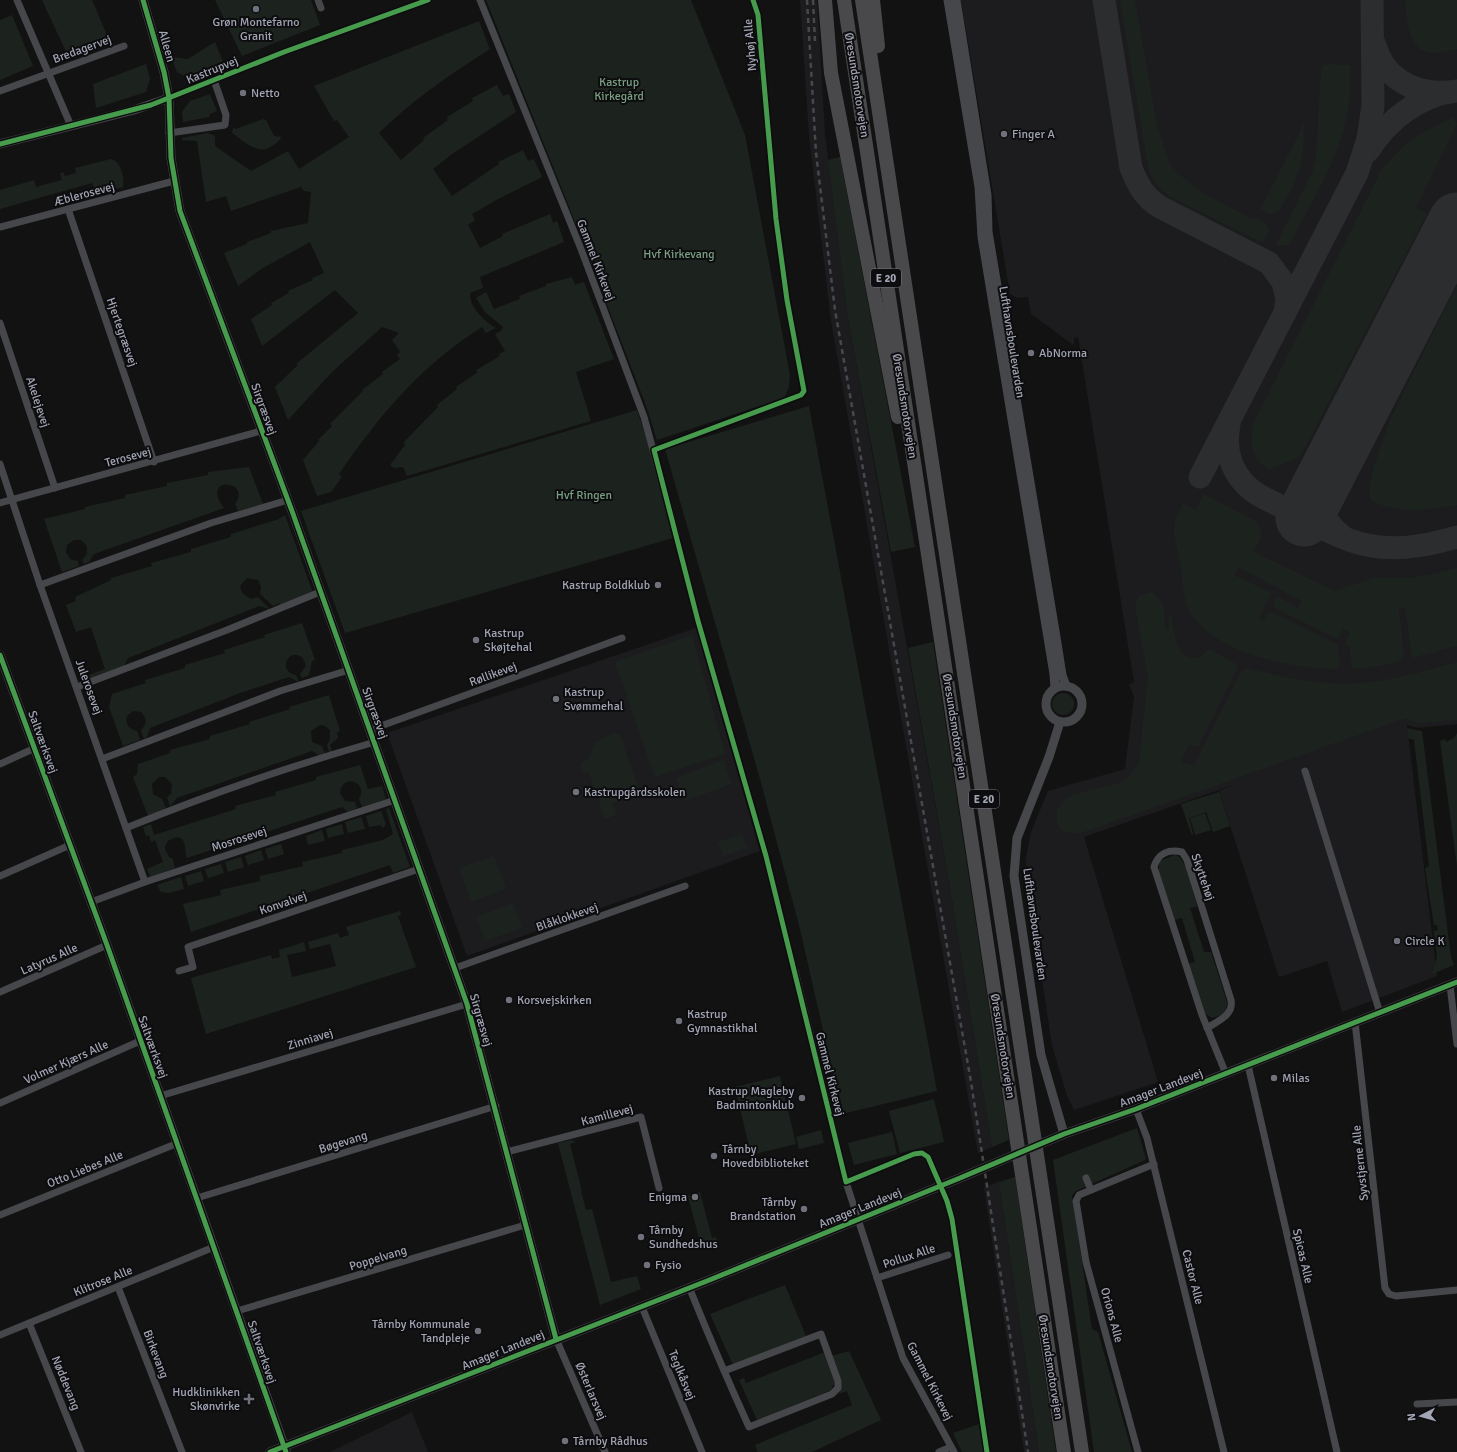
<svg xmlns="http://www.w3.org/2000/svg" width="1457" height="1452" viewBox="0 0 1457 1452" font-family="Signika,sans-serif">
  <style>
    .built { fill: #1c1c1e }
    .green { fill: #1c231e }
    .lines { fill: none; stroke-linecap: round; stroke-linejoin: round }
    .taxiway { stroke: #2c2d2f; stroke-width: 23 }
    .runway { stroke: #2c2d2f; stroke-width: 57 }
    .minor { stroke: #46474b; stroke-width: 7 }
    .tertiary { stroke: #46474b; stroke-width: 9 }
    .motorway { stroke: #49494c; stroke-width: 14 }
    .rail { stroke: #47484c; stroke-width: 2.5; stroke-dasharray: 5 4; stroke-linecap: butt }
    .cycleway-casing { stroke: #0d0c0e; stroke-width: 8 }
    .cycleway { stroke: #469c4c; stroke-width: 5 }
    .poi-dot { fill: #70727b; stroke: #0d0c0e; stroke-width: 1.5 }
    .labels { text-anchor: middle; stroke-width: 4; stroke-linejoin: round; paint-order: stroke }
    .shield { fill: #0d0c0e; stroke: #757782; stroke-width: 1 }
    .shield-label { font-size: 11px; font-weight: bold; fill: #a2a5b4 }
    .poi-label { font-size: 12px; fill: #a2a5b4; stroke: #0d0c0e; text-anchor: start }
    .street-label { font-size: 12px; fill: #a2a5b4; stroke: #0d0c0e }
    .park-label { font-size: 12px; fill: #79a082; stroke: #0d0c0e }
  </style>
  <rect width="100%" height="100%" fill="#121212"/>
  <!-- built -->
  <g class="built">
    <polygon points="800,0 817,0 825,134 848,318 950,887 992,1147 978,1153 831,321 809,136"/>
    <polygon points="961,0 1457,0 1457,724 1418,728 1407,725 1437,976 1342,1012 1327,961 1279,977 1219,791 1236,784 1084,837 1158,1082 1074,1110 1067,1096 1052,1045 1027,883 1026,857 1031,832 1048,791 1125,769 1134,696 1129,685 1134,682 1078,337 1074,338 1074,344 1072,344 1031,314 1028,297 1018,298 1010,294"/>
    <polygon points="696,628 760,851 467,956 387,733"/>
    <polygon points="999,1182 1039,1452 1024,1452 984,1187"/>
    <polygon points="412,1412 428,1452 330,1452"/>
  </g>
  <!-- green -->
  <g class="green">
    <polygon points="42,0 92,0 109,40 68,56"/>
    <polygon points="215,0 311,0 320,25 242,56"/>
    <polygon points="486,0 691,0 745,135 790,375 789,387 784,398 657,440 647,408 568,204"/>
    <polygon points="1120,0 1135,0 1157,126 1171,168 1203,193 1254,220 1256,218 1266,224 1269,231 1263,242 1258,241 1169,196 1159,187 1149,172"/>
    <path d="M1405,0H1457V49C1449,50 1434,55 1426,52C1407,45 1407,17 1405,0Z"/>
    <polygon points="12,15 33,66 0,80 0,20"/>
    <path d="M479,21L490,49C451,74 412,100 379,133L401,160L424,140L423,138L448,120L447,117L473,101L472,98L497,85L503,96L509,94L516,112L452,154L433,169L452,196L499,164L498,162L523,150L528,161L534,159L542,177L498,199L472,214L475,220L468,225L480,248L503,236L502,234L550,214L553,223L557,221L564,242L480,277L483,288L470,293C469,307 485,322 496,328L486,333L482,327C420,366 380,415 339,474L342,477L331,492L317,496L303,460L319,441L318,440L332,426L330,424L363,391L362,390L383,374L382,372L400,359L397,355L400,352L392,340L399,333L382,327L332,372L288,420L275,387L298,365L296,364L358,313L335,290L262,346L251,319L272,305L271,303L289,293L288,291L313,280L312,278L324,273L310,242L261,269L238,286L224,253L247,244V242L271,233V231L308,223L311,192L304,191L301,187L231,211L226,196L206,202L197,141L182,140V138L208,133L215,136V146L251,171L288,151L299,169L349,137L337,120L334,121L314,86Z"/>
    <polygon points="215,42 223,62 186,77 177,72 171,57 188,59"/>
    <polygon points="146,64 150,79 146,92 96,108 93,84"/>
    <path d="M1330,64L1350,65C1350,83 1351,102 1346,120C1336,164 1310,205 1289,245H1276L1312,173L1316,158L1321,71L1323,66Z"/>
    <polygon points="210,94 217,111 210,114 209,117 183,122 182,112 190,101"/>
    <path d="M1453,118L1457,124L1416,207L1427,214L1300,457L1268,470C1250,453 1250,449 1253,424L1381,171C1403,143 1420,132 1453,118Z"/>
    <path d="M263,119L266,120L274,136L281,137C280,141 276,143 272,146C258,156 244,141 232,133L233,128L236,129Z"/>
    <path d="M1303,119C1306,158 1300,179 1278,212L1270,214L1260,210L1299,134Z"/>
    <polygon points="840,157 915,547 891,552 848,318 828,160"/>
    <path d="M111,159C120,160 125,178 123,187L97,194L92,183L0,209V190L34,180L36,187L62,180L60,173L63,172L65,176L76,173L75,168Z"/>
    <polygon points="572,277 575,285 584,282 614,359 576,372 591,421 407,476 403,467 394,468 390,465 405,445 404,442 438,407 437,405 457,389 456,387 478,372 476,370 500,356 499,354 505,351 495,334 501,331 503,327 485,312 476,298 486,292 494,309 520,299 519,296 546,286 546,284"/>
    <path d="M1457,285V505C1431,509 1394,516 1370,499V485L1374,466L1390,420Z"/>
    <polygon points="809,406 937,1091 842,1114 800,929 760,779 665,449"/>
    <polygon points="637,410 648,443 673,538 345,633 301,511"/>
    <path d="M249,467L263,504L238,511L235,504C253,480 199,475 224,508L94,554L89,562L84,564L82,560L87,554V546L81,540H74L67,545L66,552L70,559L78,561L79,566L62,572L44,519L85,509V507L125,498V495L167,486V483L208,475V472Z"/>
    <path d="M1203,494L1256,521C1265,536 1260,538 1254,552L1334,591L1374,578H1407L1427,575L1457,568V646L1412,658L1405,608H1399L1404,656L1400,661L1375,667L1352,669L1350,647L1345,644L1350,632L1343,629L1338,639L1276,609L1273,604L1277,596L1298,608L1302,601L1238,567L1234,575L1271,593L1259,618L1264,621L1268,613H1274L1338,645L1340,664L1337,669C1292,669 1210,653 1188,608C1183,597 1183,580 1181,568C1179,556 1174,539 1174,526C1175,519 1180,510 1183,503L1196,510Z"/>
    <polygon points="285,515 313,593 280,606 279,603 273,606 260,594 261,587 258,580 247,578 240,586 242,593 251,599 258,597 270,609 259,606 128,658 124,666 90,679 89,675 105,669 91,627 76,632 66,605 76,601 75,597 111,580 111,578 152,566 151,563 191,552 191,549 231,537 231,534 279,519"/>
    <path d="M1152,592L1164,605L1165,629H1169V617L1172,615C1172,628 1177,666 1199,657C1203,656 1205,652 1209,649L1236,664L1238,667L1199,746L1189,745L1181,762L1194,765L1241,672L1248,668C1288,679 1328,687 1370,682C1400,679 1428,670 1457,662V720L1418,723L1406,718L1084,832C1075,834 1069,834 1061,830C1052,816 1057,803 1072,795L1120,783L1130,776L1139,762L1148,676L1136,613V603L1139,596Z"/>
    <path d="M302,623L315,660L312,661L309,675L302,678L300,674L306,666L303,658C288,646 277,672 296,675L299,682L289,677L240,693L150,728L147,737L144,739L141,730C147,724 147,718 141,712L133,711L127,716C125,724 128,729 137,731L140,740L123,746L109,707L112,694L146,683L145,680L185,668V665L225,653L224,650L265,637L264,635Z"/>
    <polygon points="692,635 725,754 655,777 615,662"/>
    <polygon points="933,642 1009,1140 992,1147 950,887 908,648"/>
    <circle cx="1063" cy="704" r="11"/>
    <polygon points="329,695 340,731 337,732 338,738 330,745 332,752 329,752 327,745 330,740 330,730 325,726 320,725 311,731 312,742 322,746 325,754 320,756 312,751 177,798 170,807 167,797 171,794 172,784 165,777 159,777 152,784 153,794 162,799 166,808 148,816 133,777 137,774 138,764 170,753 170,750 210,739 210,736 250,724 249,722 290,709 289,707"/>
    <polygon points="1407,728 1422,731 1451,957 1454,965 1432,974 1437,957 1434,931 1438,930 1437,925 1434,925 1425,868 1429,866 1414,740 1408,738"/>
    <path d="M614,732L620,735L640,793L612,803L616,815L605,819L589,772L583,773L580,764C592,756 590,756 595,743Z"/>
    <polygon points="1457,733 1457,866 1440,741 1445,739 1446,742 1454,738"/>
    <polygon points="723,760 731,784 685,801 676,778"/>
    <path d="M360,765L368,789L382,786L386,799L362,807L359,799C369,781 341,773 340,793L345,801L355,802L357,808L348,812L342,807L187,858C184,852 188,832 172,839C167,840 165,845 165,849L169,857L173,859L175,868L150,877L147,869L163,862L155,840L151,842L149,835L146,836L143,827L151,824L154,835L236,809L235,806L276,795L275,792L316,780V777Z"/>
    <polygon points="1219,792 1230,826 1213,832 1202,800 1206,812 1189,818 1193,834 1192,836 1181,804"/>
    <polygon points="389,808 410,867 393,873 390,865 191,932 183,904 221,895 220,890 260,881 260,876 303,866 302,862 342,853 342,850 383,840 393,834 386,809"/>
    <polygon points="381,811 386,824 384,827 382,828 381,825 369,827 366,816"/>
    <polygon points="1205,813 1211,830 1195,835 1190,818"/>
    <polygon points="361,817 365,829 348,833 345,822"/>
    <polygon points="342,824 344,834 328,838 326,829"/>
    <polygon points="322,830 325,841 308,845 306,836"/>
    <polygon points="742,834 747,848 723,856 718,842"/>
    <polygon points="281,844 284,854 268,859 265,849"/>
    <polygon points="261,850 264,860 248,865 245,856"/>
    <path d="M1175,855C1186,856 1194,893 1197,905L1196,907L1190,908L1204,952H1211L1227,1002L1226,1011L1223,1015L1212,1018L1204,1013L1188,964L1195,962L1182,918L1174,920C1169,906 1155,875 1160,861Z"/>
    <polygon points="494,856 506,889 471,902 459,868"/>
    <polygon points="241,857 244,867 228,872 225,862"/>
    <polygon points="221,864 224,873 208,878 205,869"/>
    <polygon points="201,871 204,881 188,886 185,876"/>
    <polygon points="181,877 184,889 169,893 161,892 157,885"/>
    <polygon points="513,903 522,928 485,941 476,917"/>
    <polygon points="400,911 401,915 398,916 416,967 206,1034 191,978 271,955 272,959 280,957 279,950 304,942 306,951 287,955 292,977 336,966 330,944 310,949 308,942 338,933 340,938 349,935 346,927"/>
    <polygon points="780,1076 796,1144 751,1155 735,1087"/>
    <polygon points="934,1099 944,1142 900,1153 889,1111"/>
    <polygon points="1137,1128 1146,1159 1143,1161 1076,1191 1072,1195 1092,1329 1098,1332 1132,1452 1094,1452 1053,1160"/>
    <polygon points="821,1130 824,1143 799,1149 796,1137"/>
    <polygon points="892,1132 897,1154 854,1165 848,1143"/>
    <polygon points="571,1140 576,1142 570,1144 582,1191 581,1191 586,1210 592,1209 611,1282 637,1276 641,1289 600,1305 558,1143"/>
    <polygon points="1015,1177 1056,1452 1039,1452 999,1182"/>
    <polygon points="700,1192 712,1238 716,1237 717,1240 712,1243 713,1247 702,1250 688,1196"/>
    <polygon points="785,1285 806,1336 733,1365 710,1314"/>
    <polygon points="849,1351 881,1420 812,1452 758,1452 755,1445 852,1405 847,1391 839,1394 842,1381 831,1356"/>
    <polygon points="825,1352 835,1382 831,1390 757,1420 739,1380 744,1378 746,1383"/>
    <polygon points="979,1424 984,1452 962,1452 953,1433"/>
  </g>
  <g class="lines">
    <!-- taxiway -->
    <g class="taxiway">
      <path d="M1104,0L1131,168C1138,185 1144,197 1160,207L1269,263L1283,282L1287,299L1285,313"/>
      <path d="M1375,45C1383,77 1413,94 1444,92"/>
      <path d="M1368,151C1388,120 1419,95 1457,91"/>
      <path d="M1229,425C1225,445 1229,466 1243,482C1254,495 1271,501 1286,509C1315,524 1346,544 1379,547C1406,550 1431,544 1457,537"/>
      <polyline points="1200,477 1357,173 1368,139 1373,105 1372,0"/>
      <path d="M1325,479C1319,501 1321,520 1341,535"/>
    </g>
    <!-- runway -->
    <polyline class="runway" points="1304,518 1457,221"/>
    <!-- minor -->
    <g class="minor">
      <polyline points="17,0 71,126"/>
      <polyline points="318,0 321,8"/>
      <polyline points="480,0 581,249 644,417 676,534"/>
      <polyline points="753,0 758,15 764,89"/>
      <polyline points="0,91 124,46"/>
      <polyline points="169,98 284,52 428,0"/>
      <polyline points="169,133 225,125 226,115 214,80"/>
      <polyline points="68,209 154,462"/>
      <polyline points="0,227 174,181"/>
      <polyline points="0,323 55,488"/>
      <polyline points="0,464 40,585 145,882"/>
      <polyline points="0,503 261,431"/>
      <polyline points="40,585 211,523 288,500"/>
      <polyline points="77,687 227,630 320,592"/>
      <polyline points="370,730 622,638"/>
      <polyline points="102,759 280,691 349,670"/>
      <polyline points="0,764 35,748"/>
      <polyline points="1305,771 1380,1013"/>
      <path d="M126,828C207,795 290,766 375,742"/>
      <polyline points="0,876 70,845"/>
      <polyline points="91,902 145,882 395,800"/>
      <polyline points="455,968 685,886"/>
      <polyline points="179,971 193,967 188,947 419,869"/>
      <polyline points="795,971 846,1182 903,1358 954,1452"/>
      <polyline points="1450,985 1457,1044"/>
      <polyline points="0,992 107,945"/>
      <polyline points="1355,1022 1385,1288 1389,1294 1396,1296 1457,1290"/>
      <path d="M1207,1028C1218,1021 1234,1015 1231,1000L1187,860L1182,852C1169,849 1158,853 1154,867L1202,1015C1210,1035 1218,1054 1226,1074"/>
      <polyline points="1248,1065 1337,1452"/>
      <polyline points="160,1096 467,1004"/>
      <polyline points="0,1103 140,1041"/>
      <polyline points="1136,1109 1147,1138 1224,1452"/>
      <polyline points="507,1152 641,1117 659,1188"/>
      <polyline points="1086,1178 1091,1190"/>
      <polyline points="197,1198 496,1106"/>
      <polyline points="0,1215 178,1143"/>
      <polyline points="877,1278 948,1255"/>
      <polyline points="118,1287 182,1452"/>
      <path d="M689,1287C708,1334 728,1381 749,1427L832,1394L838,1388V1381L821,1334L724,1371"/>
      <polyline points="642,1307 702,1452"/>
      <polyline points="237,1311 525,1225"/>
      <polyline points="29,1323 81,1452"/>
      <polyline points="0,1335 214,1247"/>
      <polyline points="556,1339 605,1452"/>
      <polyline points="1417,1404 1457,1402"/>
      <polyline points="939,1452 951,1447"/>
      <polyline points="1138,1452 1086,1262 1076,1201 1079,1195 1154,1164"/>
    </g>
    <!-- tertiary -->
    <g class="tertiary">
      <polyline points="143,0 164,72 169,98 171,158 180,211 292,511 467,1004 556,1339"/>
      <polyline points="948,0 979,187 982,237 1054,674 1055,688"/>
      <polyline points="956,0 987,195 988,232 1056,637 1062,675 1066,686"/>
      <polyline points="0,144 134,110 169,98"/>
      <polyline points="0,655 107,945 286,1451"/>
      <circle cx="1064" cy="704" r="18"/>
      <polyline points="1060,722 1049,757 1017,838 1014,876 1041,1055 1064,1134"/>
      <polyline points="270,1452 707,1281 960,1178 1064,1134 1136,1109 1457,982"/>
    </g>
    <!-- motorway -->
    <g class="motorway">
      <polyline points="825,0 831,73 898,417"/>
      <polyline points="844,0 1064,1452"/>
      <polyline points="862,0 1082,1452"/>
      <polyline points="873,0 878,46"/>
    </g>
    <!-- rail -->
    <g class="rail">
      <polyline points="807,0 816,153 835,310 971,1082 1028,1452"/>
      <polyline points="813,0 815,42"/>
    </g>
    <!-- cycleway casing -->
    <g class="cycleway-casing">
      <g id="cycleway">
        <polyline points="143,0 164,72 169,98 171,158 180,211 292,511 467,1004 556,1339"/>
        <polyline points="753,0 758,15 776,219 787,300 804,391 801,395 654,450 698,621 766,856 846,1182 914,1154 922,1153 928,1157 947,1201 952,1219 987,1452"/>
        <polyline points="0,144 151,105 284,52 428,0"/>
        <polyline points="0,655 107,945 286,1452"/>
        <polyline points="270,1452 707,1281 960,1178 1064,1134 1136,1109 1457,982"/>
      </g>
    </g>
    <!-- cycleway -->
    <use href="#cycleway" class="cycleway"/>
  </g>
  <!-- markers -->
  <g class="poi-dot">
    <circle cx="256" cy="9" r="4"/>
    <circle cx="243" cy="93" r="4"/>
    <circle cx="1004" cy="134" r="4"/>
    <circle cx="1031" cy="353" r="4"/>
    <circle cx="658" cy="585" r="4"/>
    <circle cx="476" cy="640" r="4"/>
    <circle cx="556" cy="699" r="4"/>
    <circle cx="576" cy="792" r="4"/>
    <circle cx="1397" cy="941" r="4"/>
    <circle cx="509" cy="1000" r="4"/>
    <circle cx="679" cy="1021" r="4"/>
    <circle cx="1274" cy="1078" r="4"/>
    <circle cx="802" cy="1098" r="4"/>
    <circle cx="714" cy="1156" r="4"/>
    <circle cx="695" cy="1197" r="4"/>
    <circle cx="804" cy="1209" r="4"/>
    <circle cx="641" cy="1237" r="4"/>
    <circle cx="647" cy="1265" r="4"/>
    <circle cx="478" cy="1331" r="4"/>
    <path d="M247 1393h4v4h4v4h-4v4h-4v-4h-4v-4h4z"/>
    <circle cx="565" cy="1441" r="4"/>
  </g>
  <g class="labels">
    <!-- shield labels -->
    <g class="shield">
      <rect x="871" y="269" width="30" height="18" rx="3"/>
      <rect x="969" y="790" width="30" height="18" rx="3"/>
    </g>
    <g class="shield-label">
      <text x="886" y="282">E 20</text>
      <text x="984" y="803">E 20</text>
    </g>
    <!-- poi labels -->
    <g class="poi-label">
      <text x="256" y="26" text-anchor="middle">Grøn Montefarno<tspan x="256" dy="14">Granit</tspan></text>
      <text x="251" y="97">Netto</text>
      <text x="1012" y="138">Finger A</text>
      <text x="1039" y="357">AbNorma</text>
      <text x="650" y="589" text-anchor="end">Kastrup Boldklub</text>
      <text x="484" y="637">Kastrup<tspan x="484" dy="14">Skøjtehal</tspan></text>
      <text x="564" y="696">Kastrup<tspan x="564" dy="14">Svømmehal</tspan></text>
      <text x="584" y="796">Kastrupgårdsskolen</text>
      <text x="1405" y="945">Circle K</text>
      <text x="517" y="1004">Korsvejskirken</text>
      <text x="687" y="1018">Kastrup<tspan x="687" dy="14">Gymnastikhal</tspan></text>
      <text x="1282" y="1082">Milas</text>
      <text x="794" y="1095" text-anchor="end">Kastrup Magleby<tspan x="794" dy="14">Badmintonklub</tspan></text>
      <text x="722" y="1153">Tårnby<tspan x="722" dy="14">Hovedbiblioteket</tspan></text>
      <text x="687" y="1201" text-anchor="end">Enigma</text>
      <text x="796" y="1206" text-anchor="end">Tårnby<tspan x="796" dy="14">Brandstation</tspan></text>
      <text x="649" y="1234">Tårnby<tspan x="649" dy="14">Sundhedshus</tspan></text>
      <text x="655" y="1269">Fysio</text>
      <text x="470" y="1328" text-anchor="end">Tårnby Kommunale<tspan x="470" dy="14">Tandpleje</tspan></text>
      <text x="240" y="1396" text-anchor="end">Hudklinikken<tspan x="240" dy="14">Skønvirke</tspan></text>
      <text x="573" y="1445">Tårnby Rådhus</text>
    </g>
    <!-- street labels -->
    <g class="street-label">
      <text transform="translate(750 45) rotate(-95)" y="4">Nyhøj Alle</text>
      <text transform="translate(167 46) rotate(74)" y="4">Alleen</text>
      <text transform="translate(82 49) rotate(-20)" y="4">Bredagervej</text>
      <text transform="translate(212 70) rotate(-22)" y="4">Kastrupvej</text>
      <text transform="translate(857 85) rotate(81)" y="4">Øresundsmotorvejen</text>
      <text transform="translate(84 194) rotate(-15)" y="4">Æblerosevej</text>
      <text transform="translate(596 260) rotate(69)" y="4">Gammel Kirkevej</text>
      <text transform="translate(122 332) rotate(71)" y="4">Hjertegræsvej</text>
      <text transform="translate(1012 342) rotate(81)" y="4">Lufthavnsboulevarden</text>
      <text transform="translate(38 402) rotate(72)" y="4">Akelejevej</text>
      <text transform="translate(905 406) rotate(81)" y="4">Øresundsmotorvejen</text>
      <text transform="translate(264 409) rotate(70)" y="4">Sirgræsvej</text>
      <text transform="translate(128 457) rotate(-15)" y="4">Terosevej</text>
      <text transform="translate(493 674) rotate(-20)" y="4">Røllikevej</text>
      <text transform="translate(89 687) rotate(70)" y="4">Julerosevej</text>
      <text transform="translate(375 713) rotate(70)" y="4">Sirgræsvej</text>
      <text transform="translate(955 726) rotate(81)" y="4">Øresundsmotorvejen</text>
      <text transform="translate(43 742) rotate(70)" y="4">Saltværksvej</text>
      <text transform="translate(239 839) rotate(-18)" y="4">Mosrosevej</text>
      <text transform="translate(1203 877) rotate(71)" y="4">Skyttehøj</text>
      <text transform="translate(283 903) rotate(-19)" y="4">Konvalvej</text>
      <text transform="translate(567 917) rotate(-19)" y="4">Blåklokkevej</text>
      <text transform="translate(1035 924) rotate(82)" y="4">Lufthavnsboulevarden</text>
      <text transform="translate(49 959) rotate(-24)" y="4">Latyrus Alle</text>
      <text transform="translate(481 1020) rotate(74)" y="4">Sirgræsvej</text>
      <text transform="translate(310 1039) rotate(-17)" y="4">Zinniavej</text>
      <text transform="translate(1003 1046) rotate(81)" y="4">Øresundsmotorvejen</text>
      <text transform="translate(153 1047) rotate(70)" y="4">Saltværksvej</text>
      <text transform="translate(66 1062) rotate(-24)" y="4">Volmer Kjærs Alle</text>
      <text transform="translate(830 1074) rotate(76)" y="4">Gammel Kirkevej</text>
      <text transform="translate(1161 1088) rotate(-21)" y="4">Amager Landevej</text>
      <text transform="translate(607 1115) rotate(-15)" y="4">Kamillevej</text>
      <text transform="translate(343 1142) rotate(-17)" y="4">Bøgevang</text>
      <text transform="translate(1360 1163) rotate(-96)" y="4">Syvstjerne Alle</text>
      <text transform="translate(85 1169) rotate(-22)" y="4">Otto Liebes Alle</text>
      <text transform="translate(860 1208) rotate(-22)" y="4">Amager Landevej</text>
      <text transform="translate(909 1256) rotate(-18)" y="4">Pollux Alle</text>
      <text transform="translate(1303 1256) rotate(77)" y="4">Spicas Alle</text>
      <text transform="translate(378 1258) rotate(-17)" y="4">Poppelvang</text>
      <text transform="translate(1193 1277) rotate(76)" y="4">Castor Alle</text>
      <text transform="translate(103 1281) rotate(-22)" y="4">Klitrose Alle</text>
      <text transform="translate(1112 1315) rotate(75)" y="4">Orions Alle</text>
      <text transform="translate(503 1350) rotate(-22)" y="4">Amager Landevej</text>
      <text transform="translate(262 1352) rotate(71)" y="4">Saltværksvej</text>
      <text transform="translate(156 1354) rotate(69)" y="4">Birkevang</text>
      <text transform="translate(1051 1367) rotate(81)" y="4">Øresundsmotorvejen</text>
      <text transform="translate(682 1375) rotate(68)" y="4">Teglkåsvej</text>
      <text transform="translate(930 1381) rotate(63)" y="4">Gammel Kirkevej</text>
      <text transform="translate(66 1383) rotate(68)" y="4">Nøddevang</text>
      <text transform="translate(591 1391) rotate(67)" y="4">Østerlarsvej</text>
    </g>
    <!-- park labels -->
    <g class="park-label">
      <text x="619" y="86">Kastrup<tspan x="619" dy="14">Kirkegård</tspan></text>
      <text x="679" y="258">Hvf Kirkevang</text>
      <text x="584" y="499">Hvf Ringen</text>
    </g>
  </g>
  <!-- north arrow -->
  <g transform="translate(1421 1416) rotate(264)" stroke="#0d0c0e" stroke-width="3" paint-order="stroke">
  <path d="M0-3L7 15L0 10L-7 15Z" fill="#a2a5b4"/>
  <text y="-6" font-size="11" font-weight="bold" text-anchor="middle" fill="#a2a5b4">N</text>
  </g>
</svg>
